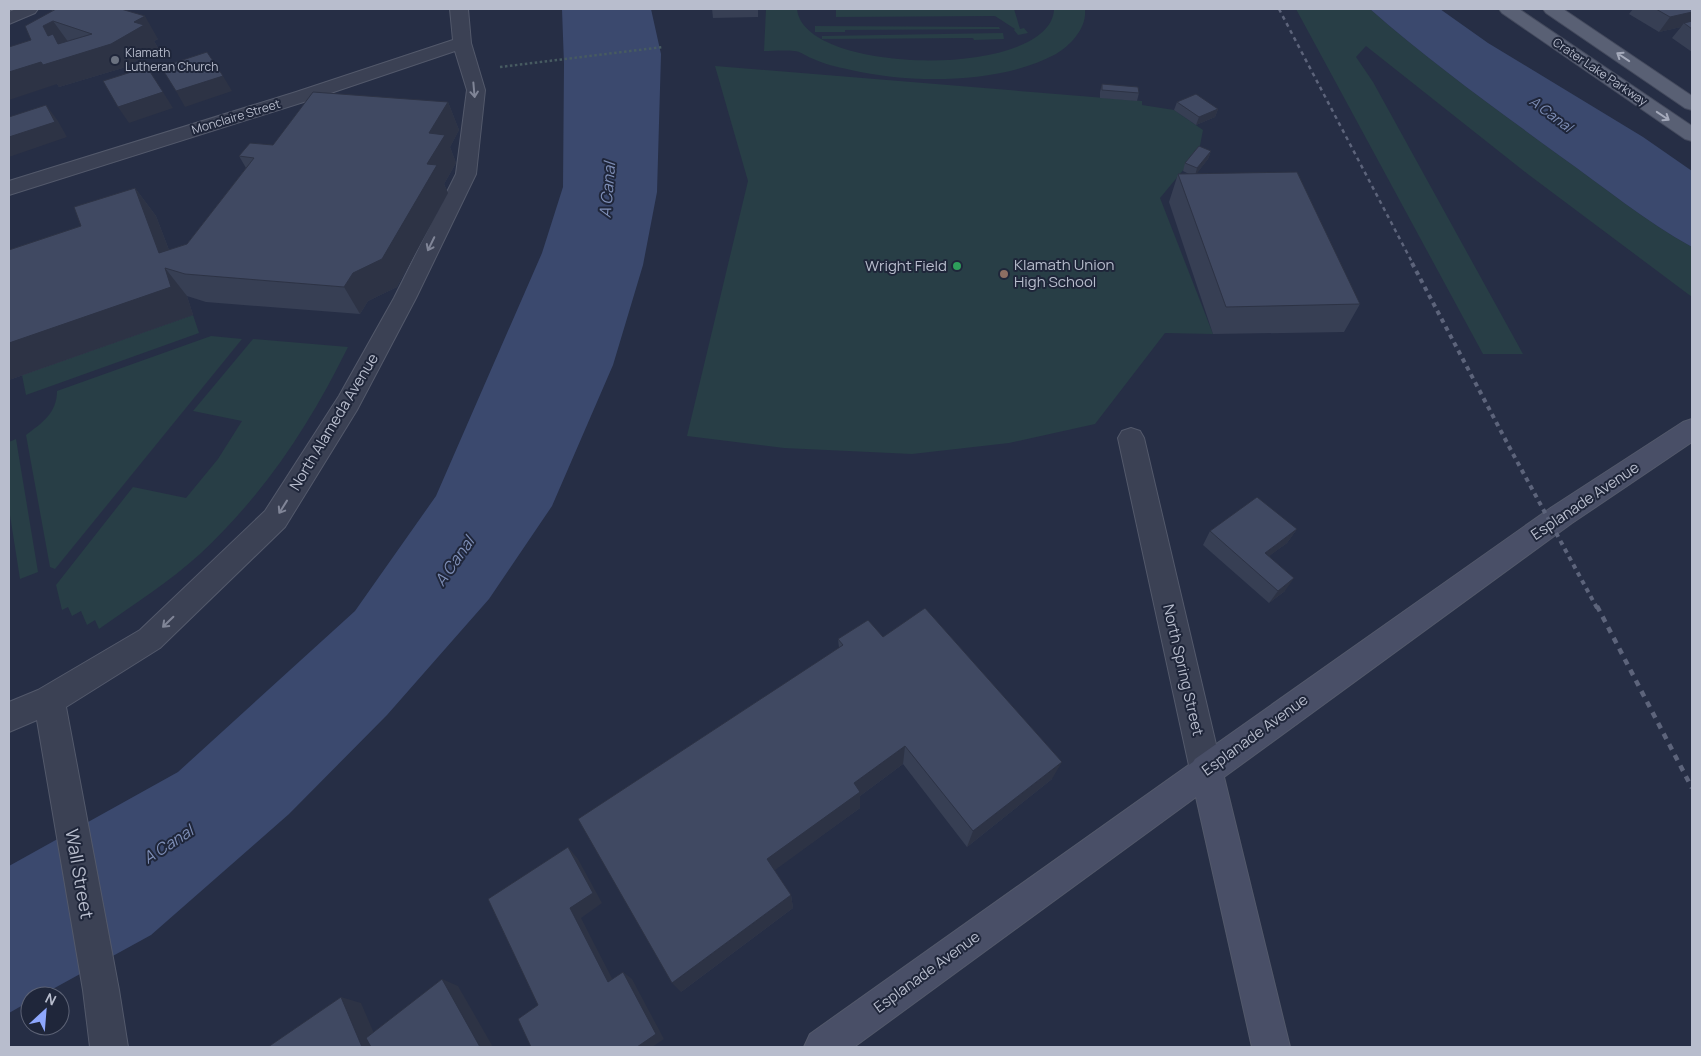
<svg xmlns="http://www.w3.org/2000/svg" width="1701" height="1056" viewBox="0 0 1701 1056" font-family="Manrope,sans-serif">
  <style>
    .green { fill: #283e46 }
    .water { fill: #3b496e }
    .lines { fill: none; stroke-linecap: round; stroke-linejoin: round }
    .street-casing { stroke: #53596b; stroke-width: 2 }
    .secondary-casing { stroke: #53596b; stroke-width: 2 }
    .primary-casing { stroke: #444a5d; stroke-width: 2 }
    .path { stroke: #475b61; stroke-width: 2.5; stroke-dasharray: 2.5 2.5; stroke-linecap: butt }
    .street { fill: #3b4154; fill-rule: evenodd }
    .secondary { fill: #494f67; fill-rule: evenodd }
    .primary { fill: #596074; fill-rule: evenodd }
    .rail-far2 { stroke: #5d647b; stroke-width: 2.5; stroke-dasharray: 4 4; stroke-linecap: butt }
    .rail-far1 { stroke: #5d647b; stroke-width: 4; stroke-dasharray: 4.5 4.5; stroke-linecap: butt }
    .rail { stroke: #5d647b; stroke-width: 4.5; stroke-dasharray: 6 6; stroke-linecap: butt }
    .wall { fill: #373f54 }
    .shaded-wall { fill: #2d3345 }
    .building { fill: #404962; stroke: #2d3345; fill-rule: evenodd }
    .oneway { stroke: #a5aabb }
    .oneway2 { stroke: #808597 }
    .worship-dot { fill: #6b7280; stroke: #1f263a; stroke-width: 2 }
    .leisure-dot { fill: #2e9e5b; stroke: #1f263a; stroke-width: 2 }
    .education-dot { fill: #8d6e63; stroke: #1f263a; stroke-width: 2 }
    .labels { text-anchor: middle; stroke-width: 4; stroke-linejoin: round; paint-order: stroke }
    .far-poi-label { font-size: 12px; fill: #b8bdcd; stroke: #1f263a; text-anchor: start }
    .far-street-label { font-size: 12px; fill: #b8bdcd; stroke: #1f263a }
    .far-water-label { font-size: 14px; font-style: italic; fill: #7e8eb6; stroke: #1f263a }
    .poi-label { font-size: 15px; fill: #b8bdcd; stroke: #1f263a; text-anchor: start }
    .street-label { font-size: 15px; fill: #b8bdcd; stroke: #1f263a }
    .water-label { font-size: 16px; font-style: italic; fill: #7e8eb6; stroke: #1f263a }
    .near-street-label { font-size: 18px; fill: #b8bdcd; stroke: #1f263a }
  </style>
  <rect width="100%" height="100%" fill="#262e45"/>
  <!-- green -->
  <g class="green">
    <path d="M766,9H797C803,76 1052,79 1054,9H1085C1087,28 1071,45 1056,54C1001,84 911,84 851,70C837,67 824,64 811,58C806,56 800,51 794,51C784,50 773,51 764,51Z"/>
    <polygon points="836,9 1014,9 1020,29 1024,28 1028,33 1018,35 1014,30 1015,29 995,16 836,17"/>
    <path d="M1296,9H1370C1430,62 1496,109 1560,156C1604,187 1645,221 1692,247V297L1529,175L1366,46L1356,57L1373,82L1523,354H1483Z"/>
    <polygon points="815,26 999,27 1000,29 845,30 845,32 815,32"/>
    <polygon points="1003,33 1004,39 974,40 973,38 822,39 822,36"/>
    <polygon points="715,66 1142,101 1142,105 1174,110 1203,130 1199,151 1160,198 1213,334 1165,333 1095,424 1009,443 912,454 784,448 687,436 748,181"/>
    <polygon points="193,315 199,333 26,395 22,375"/>
    <path d="M211,336L242,339L55,569L50,567L26,435C42,423 57,413 57,391Z"/>
    <path d="M253,339L348,347C309,426 265,493 200,554C169,582 133,605 99,629L95,620L87,625L81,611L72,616L68,607L62,610L56,585L133,487L186,498L218,459L242,421L193,411Z"/>
    <polygon points="16,439 38,572 20,579 9,509 9,442"/>
  </g>
  <!-- water -->
  <g class="water">
    <polygon points="562,9 651,9 661,54 657,192 643,265 613,365 552,506 489,599 387,715 289,814 151,935 40,996 30,996 30,1001 9,1013 9,866 178,772 355,611 436,496 542,253 563,187 564,64"/>
    <path d="M1370,9H1440L1488,43L1643,137L1692,171V247C1645,221 1604,187 1560,156C1496,109 1430,62 1370,9Z"/>
  </g>
  <g class="lines">
    <!-- street casing -->
    <g class="street-casing">
      <g id="street">
        <polygon points="16,9 38,9 35,13 9,24 9,12"/>
        <polygon points="450,9 468,9 471,43 485,90 476,174 416,298 357,410 285,527 160,648 66,707 119,990 128,1047 90,1047 83,990 37,720 9,732 9,702 38,690 140,630 265,511 339,396 394,298 456,174 467,90 455,51 310,100 9,195 9,181 296,92 453,40"/>
        <polygon points="1131,428 1140,431 1144,438 1222,770 1217,781 1206,786 1195,781 1190,770 1118,438 1122,431"/>
      </g>
    </g>
    <!-- secondary casing -->
    <g class="secondary-casing">
      <polygon id="secondary" points="1692,419 1692,442 1572,523 1224,777 1290,1047 1252,1047 1196,797 854,1047 804,1047 810,1034 1193,762 1195,759 1552,507 1683,422"/>
    </g>
    <!-- primary casing -->
    <g class="primary-casing">
      <g id="primary">
        <polygon points="1499,9 1519,9 1692,126 1692,141 1685,139 1502,13"/>
        <polygon points="1543,9 1563,9 1692,96 1692,110 1685,108 1546,13"/>
      </g>
    </g>
    <!-- path -->
    <polyline class="path" points="500,67 663,47"/>
    <!-- street -->
    <use href="#street" class="street"/>
    <!-- secondary -->
    <use href="#secondary" class="secondary"/>
    <!-- primary -->
    <use href="#primary" class="primary"/>
    <!-- rail-far2 -->
    <polyline class="rail-far2" points="1279,9 1413,264"/>
    <!-- rail-far1 -->
    <polyline class="rail-far1" points="1412,263 1513,454 1597,608"/>
    <!-- rail -->
    <polyline class="rail" points="1597,606 1692,788"/>
  </g>
  <!-- wall -->
  <g class="wall">
    <polygon points="51,9 121,9 158,39 154,41 158,48 126,67 59,87 31,40 52,11"/>
    <polygon points="712,9 758,9 758,17 713,18"/>
    <polygon points="1633,9 1692,9 1692,52 1672,38 1681,27 1659,32 1629,14"/>
    <polygon points="1102,84 1139,93 1137,101 1100,98 1100,92"/>
    <polygon points="448,102 459,130 450,147 456,163 444,184 448,193 397,287 368,301 360,314 206,302 187,296 193,315 9,380 9,250 81,226 135,188 156,216 169,250 187,244 246,168 239,156 273,145"/>
    <polygon points="1177,102 1218,109 1215,117 1196,125 1174,110"/>
    <polygon points="1211,151 1208,159 1196,174 1360,304 1344,332 1213,334 1169,202 1178,174 1189,174 1183,171 1185,163"/>
    <polygon points="1297,529 1287,543 1269,556 1285,591 1269,603 1203,545 1210,531"/>
    <polygon points="883,637 1052,779 967,847 903,764 860,796 860,808 774,870 791,895 793,908 681,992 839,648 838,639"/>
  </g>
  <!-- shaded-wall -->
  <g class="shaded-wall">
    <polygon points="1692,12 1692,24 1684,23 1681,27 1659,32 1670,17"/>
    <polygon points="145,16 158,39 154,41 158,48 126,67 59,87 57,84 9,100 9,72 48,36 43,26 53,21 69,43 134,22"/>
    <polygon points="223,76 232,91 185,107 176,91"/>
    <polygon points="163,92 173,108 129,123 118,107"/>
    <polygon points="448,102 459,130 450,147 456,163 444,184 448,193 397,287 368,301 360,314 344,287 353,273 427,164 429,133"/>
    <polygon points="46,105 58,121 67,137 9,157 9,137"/>
    <polygon points="1218,109 1215,117 1196,125 1199,117"/>
    <polygon points="1211,151 1208,159 1195,176 1197,168"/>
    <polygon points="135,188 156,216 177,271 159,253"/>
    <polygon points="165,268 187,296 193,315 9,380 9,343"/>
    <polygon points="1297,529 1287,543 1256,566 1265,553"/>
    <polygon points="1294,578 1285,591 1269,603 1278,591"/>
    <polygon points="905,746 903,764 860,796 860,808 771,873 767,859 854,783"/>
    <polygon points="1062,762 1052,779 967,847 973,831"/>
    <polygon points="568,847 578,859 602,903 581,918 618,990 608,982 570,908"/>
    <polygon points="791,895 793,908 681,992 672,983"/>
    <polygon points="623,972 632,979 664,1039 652,1047 637,1047"/>
    <polygon points="442,979 458,986 493,1047 480,1047"/>
    <polygon points="341,997 361,1003 380,1047 362,1047"/>
  </g>
  <!-- building -->
  <g class="building">
    <path d="M55,9H121L145,16L134,22L144,25L111,44L43,65L41,62L9,72V47L31,40L25,26L56,9ZM53,21L92,34L58,44L53,34L48,36L43,26Z"/>
    <polygon points="1656,9 1692,9 1692,12 1670,17"/>
    <polygon points="1692,21 1692,29 1684,23"/>
    <polygon points="207,52 223,76 176,91 161,67"/>
    <polygon points="147,67 163,92 118,107 103,81"/>
    <polygon points="1102,84 1138,87 1139,93 1102,90"/>
    <polygon points="313,92 448,102 429,133 445,135 427,164 437,165 382,259 353,273 344,287 185,274 165,268 171,287 9,343 9,250 81,226 74,207 135,188 159,253 187,244 254,158 239,156 250,143 273,145"/>
    <polygon points="1196,94 1218,109 1199,117 1177,102"/>
    <polygon points="46,105 55,122 9,137 9,117"/>
    <polygon points="1199,146 1211,151 1197,168 1185,163"/>
    <polygon points="1297,172 1360,304 1226,307 1178,174"/>
    <polygon points="1257,497 1297,529 1265,553 1294,578 1278,591 1210,531"/>
    <polygon points="925,608 1062,762 973,831 905,746 854,783 860,792 767,859 791,895 672,983 578,819 843,645 838,639 868,620 883,637"/>
    <polygon points="568,847 593,893 570,908 608,982 623,972 656,1034 637,1047 531,1047 518,1019 538,1005 488,899"/>
    <polygon points="442,979 480,1047 371,1047 366,1038"/>
    <polygon points="341,997 362,1047 268,1047"/>
  </g>
  <!-- one-way arrows -->
  <defs><path id="oneway-shaft" d="M-6 0H5M1.5-3L5.5 0L1.5 3" fill="none" stroke-width="1.6" stroke-linecap="round" stroke-linejoin="round" transform="scale(1.25)"/></defs>
  <g class="oneway">
    <use href="#oneway-shaft" transform="translate(1623 57) rotate(-146)"/>
    <use href="#oneway-shaft" transform="translate(1663 116) rotate(34)"/>
  </g>
  <g class="oneway2">
    <use href="#oneway-shaft" transform="translate(474 90) rotate(85)"/>
    <use href="#oneway-shaft" transform="translate(431 244) rotate(116)"/>
    <use href="#oneway-shaft" transform="translate(283 507) rotate(122)"/>
    <use href="#oneway-shaft" transform="translate(168 622) rotate(136)"/>
  </g>
  <!-- markers -->
  <circle class="worship-dot" cx="115" cy="60" r="5"/>
  <circle class="leisure-dot" cx="957" cy="266" r="5"/>
  <circle class="education-dot" cx="1004" cy="274" r="5"/>
  <g class="labels">
    <!-- far-poi labels -->
    <g class="far-poi-label">
      <text x="125" y="57">Klamath<tspan x="125" dy="14">Lutheran Church</tspan></text>
    </g>
    <!-- far-street labels -->
    <g class="far-street-label">
      <text transform="translate(1600 72) rotate(34)" y="4">Crater Lake Parkway</text>
      <text transform="translate(236 117) rotate(-17)" y="4">Monclaire Street</text>
    </g>
    <!-- far-water labels -->
    <g class="far-water-label">
      <text transform="translate(1551 114) rotate(37)" y="5">A Canal</text>
    </g>
    <!-- poi labels -->
    <g class="poi-label">
      <text x="1014" y="270">Klamath Union<tspan x="1014" dy="17">High School</tspan></text>
      <text x="947" y="271" text-anchor="end">Wright Field</text>
    </g>
    <!-- street labels -->
    <g class="street-label">
      <text transform="translate(334 422) rotate(-59)" y="5">North Alameda Avenue</text>
      <text transform="translate(1585 501) rotate(-34)" y="5">Esplanade Avenue</text>
      <text transform="translate(1183 670) rotate(77)" y="5">North Spring Street</text>
      <text transform="translate(1255 735) rotate(-36)" y="5">Esplanade Avenue</text>
      <text transform="translate(927 972) rotate(-36)" y="5">Esplanade Avenue</text>
    </g>
    <!-- water labels -->
    <g class="water-label">
      <text transform="translate(607 190) rotate(-85)" y="6">A Canal</text>
      <text transform="translate(454 561) rotate(-55)" y="6">A Canal</text>
      <text transform="translate(168 844) rotate(-33)" y="6">A Canal</text>
    </g>
    <!-- near-street labels -->
    <g class="near-street-label">
      <text transform="translate(79 874) rotate(80)" y="6">Wall Street</text>
    </g>
  </g>
  <!-- border -->
  <rect width="1701" height="1056" fill="none" stroke="#b8bdcd" stroke-width="20"/>
  <!-- north arrow -->
  <g transform="translate(45 1011) rotate(26)"><circle r="24" fill="#1f263a" stroke="#5c6275"/>
  <path d="M0-4L9 19L0 12L-9 19Z" fill="#8ea7fd"/>
  <text y="-8" font-size="14" font-weight="bold" text-anchor="middle" fill="#b8bdcd">N</text>
  </g>
</svg>
